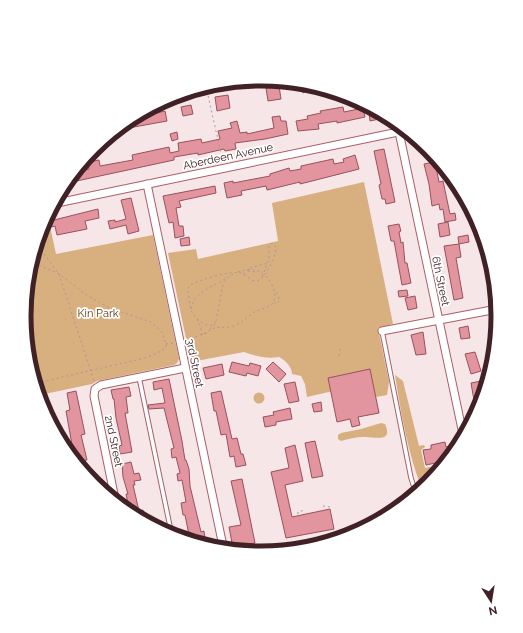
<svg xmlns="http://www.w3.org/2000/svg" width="523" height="633" viewBox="0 0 523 633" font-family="Raleway,sans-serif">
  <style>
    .green { fill: #d8af7f }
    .building { fill: #e2959f; stroke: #98515c }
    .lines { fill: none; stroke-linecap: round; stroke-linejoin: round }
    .service-casing { stroke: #a8606a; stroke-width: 5.5 }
    .minor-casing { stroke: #a8606a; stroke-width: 9 }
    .path { stroke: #ad9699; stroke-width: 1; stroke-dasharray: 2 3; stroke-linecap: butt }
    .service { stroke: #fff; stroke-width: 3.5 }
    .minor { stroke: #fff; stroke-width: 7 }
    .labels { text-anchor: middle; stroke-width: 3.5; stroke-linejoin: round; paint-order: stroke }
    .street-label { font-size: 11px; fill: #402126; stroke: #fff }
    .park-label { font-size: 11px; fill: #5a390a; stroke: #fff }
    .rim { fill: none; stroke: #402126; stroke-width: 5 }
  </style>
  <rect width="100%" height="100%" fill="#f7e6e7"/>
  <!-- green -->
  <g class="green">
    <path d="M364,182L393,324L378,328L389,382L387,395L376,397L372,382L307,397L305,384L301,376L292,374C292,367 285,360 279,357C266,359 255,356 244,352L191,362L168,253L196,249L198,259L278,241L272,203Z"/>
    <polygon points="48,217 56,254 153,235 179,359 177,363 174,365 97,381 92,384 40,395 24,316 42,225"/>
    <path d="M395,375L403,381L419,446L424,445L425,447L421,450L425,468L443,464L429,485L422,489C408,454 401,413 395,375Z"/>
    <circle cx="259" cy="398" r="5.5"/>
    <path d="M381,423L385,424C394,444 373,436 363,437C356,437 348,439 341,441L338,439V435L341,433L361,429Z"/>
  </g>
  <!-- building -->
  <g class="building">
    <polygon points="279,86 281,99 268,101 266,88"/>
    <polygon points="299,86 310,89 303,93"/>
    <polygon points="228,95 230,108 217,111 215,97"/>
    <polygon points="191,105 193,114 183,116 181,107"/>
    <polygon points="343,107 344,112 363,108 365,117 337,123 337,121 318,124 319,129 298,131 296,121 308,119 307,116 321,113 320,111"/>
    <polygon points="165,111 167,121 123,129 141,117"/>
    <polygon points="374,111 384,118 370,121 369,112"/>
    <polygon points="280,116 281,121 286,121 288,134 265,139 235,143 236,149 225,151 224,149 198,155 198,153 174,157 174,160 72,182 78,172 89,169 88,162 99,160 100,166 133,160 132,155 169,147 170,153 179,151 178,143 201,139 202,143 220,139 218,131 232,128 230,123 237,121 240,133 247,132 247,134 274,128 272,117"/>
    <polygon points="177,132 178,139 172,141 170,134"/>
    <polygon points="384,149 395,202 386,204 385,199 382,199 379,185 381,184 374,151"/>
    <polygon points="355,155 359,169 312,181 300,184 300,182 267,190 266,186 241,191 242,195 227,198 224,183 233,181 233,183 270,176 270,174 289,168 290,171 301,169 301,166 333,159 334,164 344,162 343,159"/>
    <polygon points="435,162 439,182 443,181 450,214 455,213 456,220 445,222 443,209 440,210 439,204 432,206 429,184 424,164"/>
    <polygon points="215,186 216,193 179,201 181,207 176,208 179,226 183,226 184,236 175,238 173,222 169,223 163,196"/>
    <polygon points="131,198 139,231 128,234 126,225 110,229 108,221 115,220 115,222 126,219 121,200"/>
    <polygon points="98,209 99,218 85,221 87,229 57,235 55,226 52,227 50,221"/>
    <polygon points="448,222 450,235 440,237 438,224"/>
    <polygon points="399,224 401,231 399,232 401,243 403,242 405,263 407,263 411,283 402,285 394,241 391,241 388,226"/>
    <polygon points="468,235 469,242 459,244 458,237"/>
    <polygon points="189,237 190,245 181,246 180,239"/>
    <polygon points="459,244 461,257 456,258 463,298 454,300 444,246"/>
    <polygon points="407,290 408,296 399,297 398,291"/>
    <polygon points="415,296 417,308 408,310 405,298"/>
    <polygon points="468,326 470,338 461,339 459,328"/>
    <polygon points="423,332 426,354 416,355 411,335"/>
    <polygon points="475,352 481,371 471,374 465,354"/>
    <polygon points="232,362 249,366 250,363 261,366 258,376 247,373 246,376 229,372"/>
    <polygon points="273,362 286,374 279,382 266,369"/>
    <polygon points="222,364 224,375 206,379 203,368"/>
    <polygon points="370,369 379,413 358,417 360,425 352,427 350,419 337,422 328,378"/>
    <polygon points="169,379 182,441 185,460 186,460 189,469 190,486 201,532 204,531 205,538 200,539 200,542 190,540 185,515 183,515 181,503 186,502 182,480 178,481 177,474 180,473 176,457 172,458 171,449 174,448 164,408 149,409 148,405 165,403 162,388 154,390 153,382"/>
    <polygon points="481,381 483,395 481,405 475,406 471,383"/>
    <polygon points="295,382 299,401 289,403 284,384"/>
    <polygon points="129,387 131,396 126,397 128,413 125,413 132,452 120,454 119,446 122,445 116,418 114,399 113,399 111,390"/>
    <polygon points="76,391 85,434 81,435 87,460 85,460 88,475 74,456 66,411 70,410 67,393"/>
    <polygon points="221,391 232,439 237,438 241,454 243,454 246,465 236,467 234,456 230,457 226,434 221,435 216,411 214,411 211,393"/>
    <polygon points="321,402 322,411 314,412 312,404"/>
    <polygon points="290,408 292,419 276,422 276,425 265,427 263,417 274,415 273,412"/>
    <polygon points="315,441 323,476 312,478 305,443"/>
    <polygon points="445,442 446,447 450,446 451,452 445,461 426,465 423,450 431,449 431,445"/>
    <polygon points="295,445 303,481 285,485 292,517 330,509 334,529 286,538 271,472 289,468 285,448"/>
    <polygon points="131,462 134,474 139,473 141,480 134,481 135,485 133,485 139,511 143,510 145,519 129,508 126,494 128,494 123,477 122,464"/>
    <polygon points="242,479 255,543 242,546 242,549 239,549 233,548 229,527 241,525 231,481"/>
  </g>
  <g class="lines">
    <!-- service casing -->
    <g class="service-casing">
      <g id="service">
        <polyline points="382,331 411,478 416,493"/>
        <polyline points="139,377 172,536"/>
      </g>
    </g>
    <!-- minor casing -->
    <g class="minor-casing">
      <g id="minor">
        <polyline points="399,132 463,434"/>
        <polyline points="147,184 223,546"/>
        <polyline points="57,203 403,131"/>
        <polyline points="382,331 497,309"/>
        <polyline points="115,499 94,396 95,389 101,385 185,368"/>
      </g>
    </g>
    <!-- path -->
    <g class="path">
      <polyline points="207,91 223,162"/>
      <polyline points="38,246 59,274 94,381"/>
      <polyline points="34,266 41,266 59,274 88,296 110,308 151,322 162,332 166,344"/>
      <polyline points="250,268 268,263"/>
      <polyline points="248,271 257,272"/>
      <polyline points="243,274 248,270"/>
      <polyline points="274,302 276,304 280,300 275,290"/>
      <path d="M191,309C194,292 212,287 225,279"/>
      <polyline points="197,319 201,329 202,335"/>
      <polyline points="216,321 223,284 227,278 233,274"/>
      <path d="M216,322L214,324L209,326C194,319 190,314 189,297C188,292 187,289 190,285C200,280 230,270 241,273C246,274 251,282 257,281C265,279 277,255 276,247L272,243L269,246V259L262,277"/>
      <polyline points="210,329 215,324"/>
      <path d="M204,334C219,322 223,331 236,325C243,322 248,316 254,312C265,307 278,308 274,290C273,285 267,276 262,273C253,268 247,269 238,272"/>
      <polyline points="186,340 209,332"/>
      <polyline points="166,344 173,343"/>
      <polyline points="339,356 341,347"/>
      <path d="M37,383C66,376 94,370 123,363C137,360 155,357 166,347V344"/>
      <polyline points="323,506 330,507"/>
      <polyline points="298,514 298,512 305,510"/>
    </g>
    <!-- service -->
    <use href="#service" class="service"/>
    <!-- minor -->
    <use href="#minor" class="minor"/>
  </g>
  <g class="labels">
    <!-- street labels -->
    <g class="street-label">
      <text transform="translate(228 156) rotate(-12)" y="4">Aberdeen Avenue</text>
      <text transform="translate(441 281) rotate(78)" y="4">6th Street</text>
      <text transform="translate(195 363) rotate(78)" y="4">3rd Street</text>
      <text transform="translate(114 441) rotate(78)" y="4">2nd Street</text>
    </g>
    <!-- park labels -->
    <g class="park-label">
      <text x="98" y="317">Kin Park</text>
    </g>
  </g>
  <!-- crop -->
  <path d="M0 0H523V633H0ZM31 316a230 230 0 1 1 460 0a230 230 0 1 1-460 0Z" fill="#fff" fill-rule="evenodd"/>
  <path class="rim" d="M31 316a230 230 0 1 1 460 0a230 230 0 1 1-460 0Z"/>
  <!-- north arrow -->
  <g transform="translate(491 601) rotate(168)" stroke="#ffffff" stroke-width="3" paint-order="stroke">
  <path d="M0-3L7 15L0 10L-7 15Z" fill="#402126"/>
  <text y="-6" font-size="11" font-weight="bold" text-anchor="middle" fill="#402126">N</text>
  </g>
</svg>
